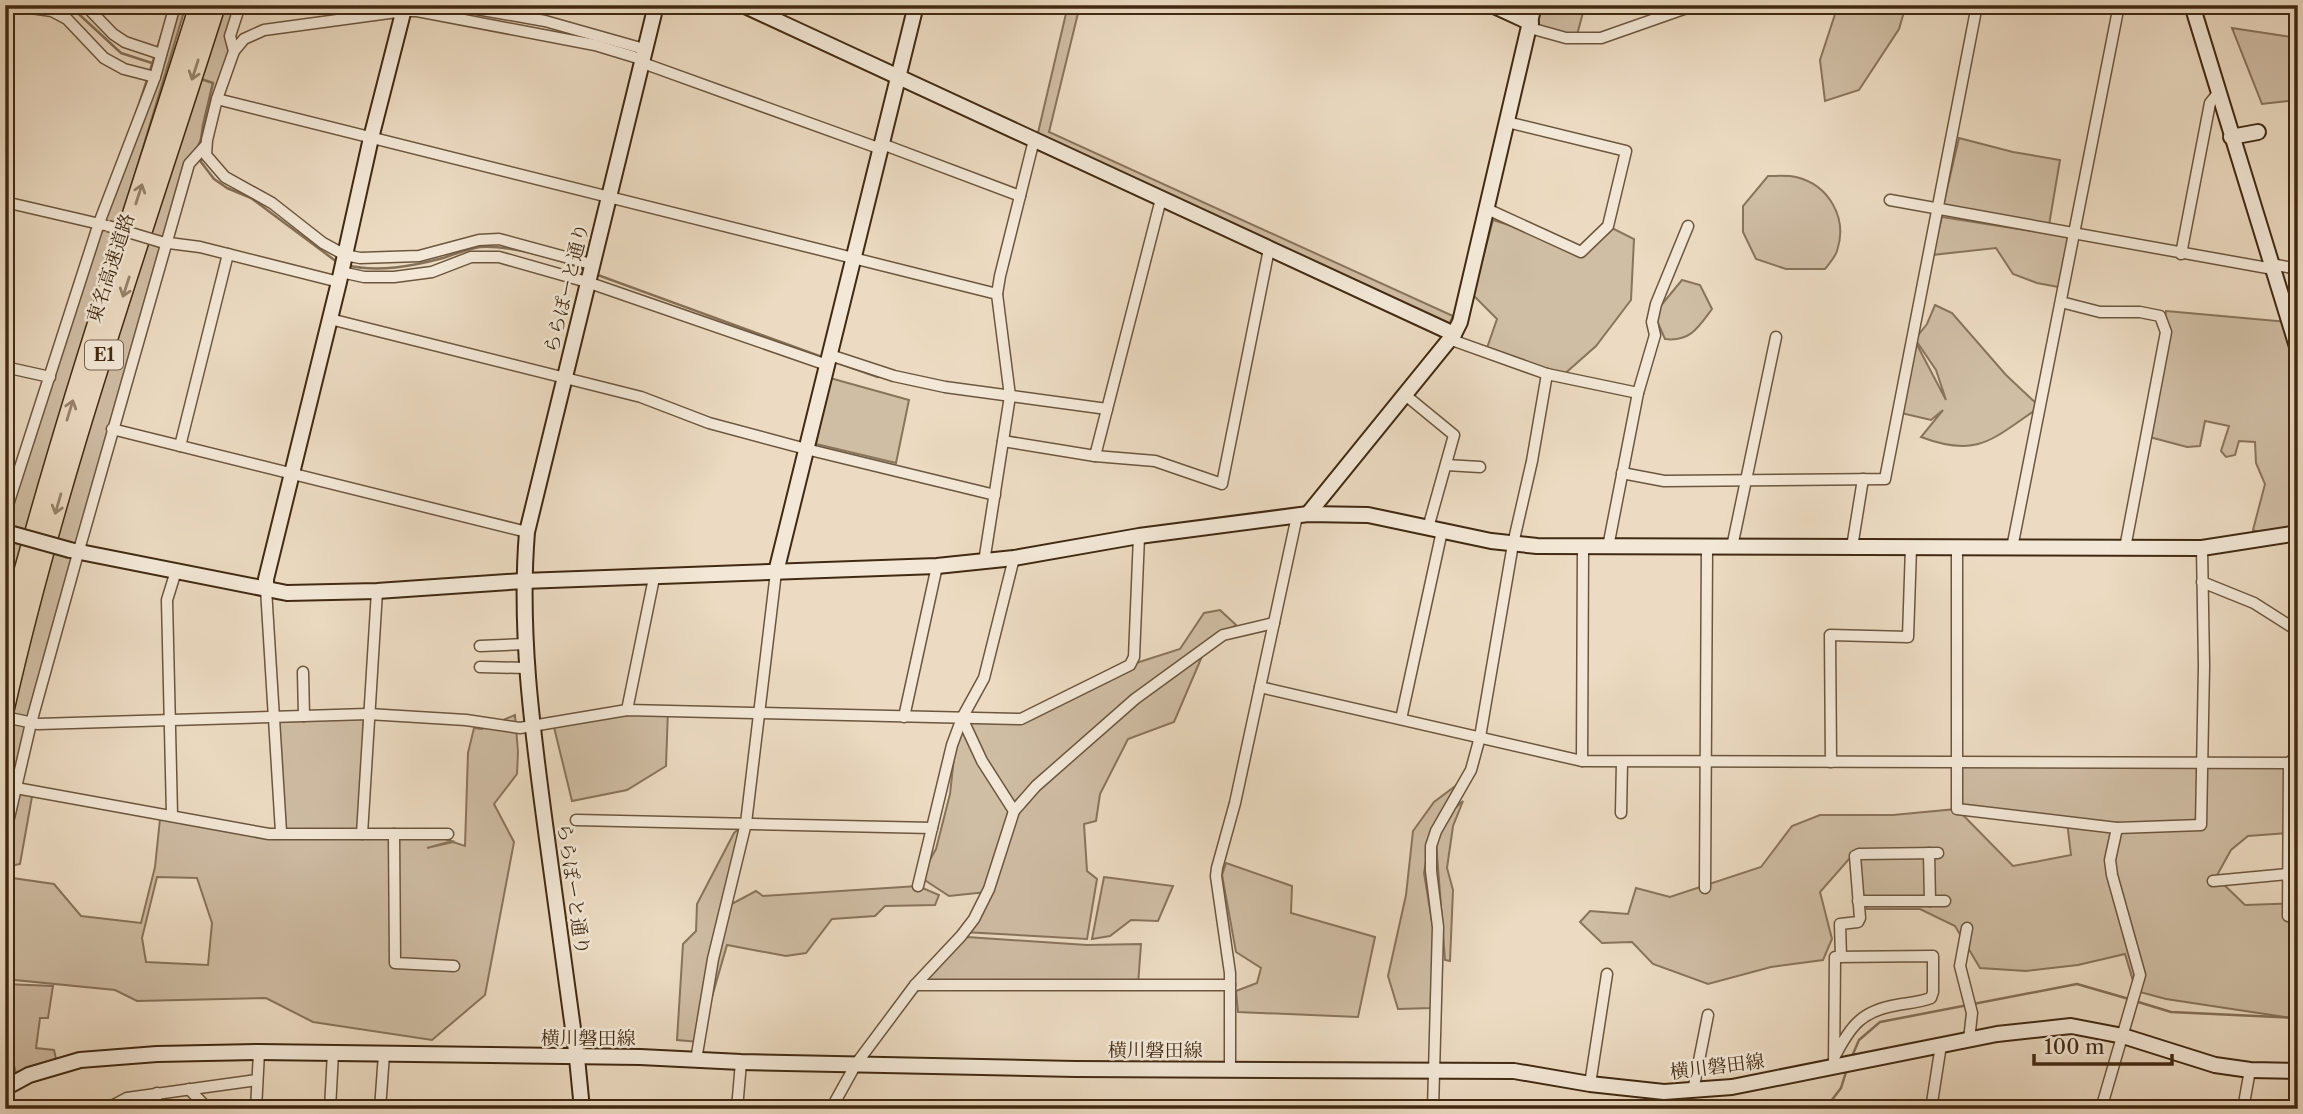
<svg xmlns="http://www.w3.org/2000/svg" width="2303" height="1114" viewBox="0 0 2303 1114" font-family="'Libre Caslon Text','Noto Serif JP',serif">
  <style>
    .green { fill: #cfbda4; stroke: #88745b; stroke-width: 2; fill-rule: evenodd }
    .lines { fill: none; stroke-linecap: round; stroke-linejoin: round }
    .stream { stroke: #857058; stroke-width: 2.5 }
    .street-casing { stroke: #6c563e; stroke-width: 13 }
    .secondary-casing { stroke: #412a12; stroke-width: 18 }
    .highway-casing { stroke: #412a12; stroke-width: 21 }
    .street { stroke: #f3e8d7; stroke-width: 10 }
    .secondary { stroke: #f3e8d7; stroke-width: 14 }
    .highway { stroke: #ecdbc2; stroke-width: 18 }
    .street-bridge-casing { stroke: #6c563e; stroke-width: 13; stroke-linecap: butt }
    .secondary-bridge-casing { stroke: #412a12; stroke-width: 18; stroke-linecap: butt }
    .street-bridge { stroke: #f3e8d7; stroke-width: 10 }
    .secondary-bridge { stroke: #f3e8d7; stroke-width: 14 }
    .oneway { stroke: #96826a }
    .labels { text-anchor: middle; stroke-width: 5; stroke-linejoin: round; paint-order: stroke }
    .shield { fill: #f3e8d7; stroke: #76634d; stroke-width: 2 }
    .shield-label { font-size: 18px; font-weight: bold; fill: #412a12 }
    .street-label { font-size: 19px; fill: #412a12; stroke: #f3e8d7 }
  </style>
  <rect width="100%" height="100%" fill="#ecdbc2"/>
  <filter id="stains"><feTurbulence type="fractalNoise" baseFrequency=".00286" numOctaves="4"/><feColorMatrix values="0 0 0 0 .2 0 0 0 0 .09 0 0 0 0 .02 0 0 0 .5 -.17"/></filter>
  <radialGradient id="worn" r=".72"><stop offset=".6" stop-color="#630" stop-opacity="0"/><stop offset="1" stop-color="#630" stop-opacity=".3"/></radialGradient>
  <!-- green -->
  <g class="green">
    <polygon points="171,5 186,5 52,449 5,640 5,519 11,498"/>
    <polygon points="220,5 238,5 230,36 234,51 215,105 176,199 16,788 33,791 20,864 5,867 5,738 30,632 67,497 143,258"/>
    <polygon points="1068,5 1080,5 1049,132 1453,316 1446,331 1037,137"/>
    <polygon points="1538,5 1585,5 1577,35 1561,37 1535,26"/>
    <polygon points="1838,5 1906,5 1899,29 1859,90 1825,101 1820,60"/>
    <polygon points="2232,28 2298,38 2298,100 2262,104"/>
    <polygon points="1959,138 2013,152 2060,160 2049,225 1943,206"/>
    <path d="M1768,176C1777,176 1788,175 1796,177C1829,185 1848,218 1837,251C1835,257 1829,264 1825,269H1786L1756,259L1743,232V206Z"/>
    <polygon points="1942,217 2070,237 2064,288 2037,283 2013,274 1996,248 1932,255"/>
    <polygon points="1493,220 1553,239 1580,252 1608,226 1634,239 1631,300 1596,346 1561,377 1487,348 1497,319 1473,295"/>
    <path d="M1682,280L1700,285L1712,309C1698,328 1690,342 1665,339L1654,314Z"/>
    <path d="M1935,305L1952,313L2006,375L2040,407C1993,438 1979,459 1921,437L1943,410L1931,420L1901,413L1915,341L1946,400L1936,370L1915,339L1927,324Z"/>
    <polygon points="2166,311 2289,322 2298,350 2298,526 2271,537 2253,530 2265,484 2256,463 2255,442 2239,441 2235,455 2226,457 2221,451 2229,426 2205,421 2200,446 2187,447 2142,435 2150,413"/>
    <polygon points="830,378 909,400 896,463 816,444"/>
    <polygon points="1220,610 1236,625 1206,647 1174,722 1128,739 1100,794 1096,821 1084,824 1087,871 1097,879 1087,939 964,932 987,892 949,896 920,877 936,849 950,794 959,712 1021,719 1130,665 1180,649 1204,613"/>
    <polygon points="668,710 666,766 627,790 572,801 553,723"/>
    <path d="M515,715L518,752L517,774L494,804L514,842L485,995L432,1040L313,1022L266,998L137,1001L115,990L5,979V877L54,884L81,916L141,923L155,867L160,819L284,833L276,722L364,718L358,833L426,834L452,841L427,848L453,842L465,846L468,753L474,728L482,729ZM157,877L197,878L212,923L208,965L146,962L142,938Z"/>
    <path d="M1955,762L2289,763L2288,833L2248,836L2231,850L2216,877L2245,905L2298,903V1019L2166,999L2136,991L2125,954L2078,965L2026,971L1980,968L1955,926L1920,909H1867L1855,878L1856,851L1820,892L1832,939L1823,960L1771,967L1708,984L1653,964L1632,942L1602,943L1580,922L1590,911L1628,914L1636,888L1670,897L1761,867L1792,826L1820,815H1893L1956,809ZM1958,810L2067,822L2071,855L2013,866Z"/>
    <polygon points="1458,784 1431,833 1424,873 1433,928 1432,1008 1398,1009 1388,976 1406,895 1413,831 1434,802"/>
    <polygon points="1463,801 1453,826 1447,868 1453,890 1450,961 1445,960 1436,841 1455,808"/>
    <polygon points="746,823 726,907 756,891 763,896 918,886 939,895 935,905 885,906 875,916 832,919 806,953 786,956 727,945 699,1042 677,1040 683,944 696,931 697,904 734,833"/>
    <polygon points="1226,863 1292,886 1291,913 1375,937 1358,1017 1238,1012 1236,991 1257,983 1261,968 1236,952 1222,875"/>
    <polygon points="1104,877 1173,886 1158,921 1131,920 1110,936 1092,939"/>
    <polygon points="967,937 1087,945 1141,944 1138,985 915,985"/>
    <polygon points="5,984 53,986 48,1018 40,1018 36,1048 54,1050 56,1059 18,1081 5,1031"/>
  </g>
  <g class="lines">
    <!-- stream -->
    <g class="stream">
      <polyline points="69,5 121,53 155,64"/>
      <polyline points="198,78 213,83 203,125 200,147"/>
      <polyline points="201,157 201,162 214,179 227,188 251,198 337,262"/>
      <path d="M346,265C378,273 413,266 443,258C455,254 468,249 480,247C510,245 558,259 586,270"/>
      <polyline points="595,274 822,357"/>
      <polyline points="832,361 878,377"/>
      <polyline points="2135,1001 2171,1012 2298,1018"/>
      <polyline points="1853,1054 1859,1040 1880,1022 2077,984 2129,999"/>
      <polyline points="1825,1109 1841,1088 1846,1072"/>
    </g>
    <!-- street casing -->
    <g class="street-casing">
      <g id="street">
        <polyline points="10,5 52,11 67,19 104,58 124,69 155,77"/>
        <polyline points="85,5 113,34 125,42 161,54"/>
        <polyline points="454,5 545,21 644,49"/>
        <polyline points="1530,28 1566,38 1601,38 1695,5"/>
        <polyline points="234,51 230,36 240,5"/>
        <polyline points="640,62 881,149"/>
        <polyline points="217,99 997,294"/>
        <polyline points="882,144 1020,196"/>
        <polyline points="1890,200 2273,269"/>
        <polyline points="5,202 104,225"/>
        <polyline points="1487,209 1581,252 1608,226 1626,151 1507,122"/>
        <polyline points="161,242 200,247 339,282"/>
        <polyline points="2181,254 2210,103 2218,93"/>
        <polyline points="591,264 499,239 479,240 419,256 360,258 345,255 323,243 272,203 225,177 206,155 207,140 217,99 234,51 244,39 264,30 404,11 417,11 595,45 641,59"/>
        <polyline points="2271,264 2298,269"/>
        <polyline points="341,272 364,277 394,277 432,272 471,257 499,257 587,282 827,365"/>
        <polyline points="2061,302 2100,312 2140,312 2160,316 2166,332 2125,548"/>
        <polyline points="330,319 641,397 709,423 806,449 995,495"/>
        <polyline points="1449,339 1547,374 1638,393"/>
        <polyline points="830,355 894,376 945,387 1107,409"/>
        <polyline points="5,367 50,377"/>
        <polyline points="1404,394 1454,435 1428,528"/>
        <polyline points="112,429 527,532"/>
        <polyline points="1003,441 1095,456 1161,199"/>
        <polyline points="180,446 228,254"/>
        <polyline points="1095,456 1155,461 1222,484 1269,249"/>
        <polyline points="1446,465 1480,467"/>
        <polyline points="1622,473 1664,481 1885,479 1977,5"/>
        <polyline points="5,514 99,223 155,77 175,5"/>
        <polyline points="1608,547 1638,393 1655,335 1652,322 1656,304 1688,226"/>
        <polyline points="1732,547 1776,337"/>
        <polyline points="1852,547 1863,479"/>
        <polyline points="1957,547 1957,809 2117,828 2201,825 2204,666 2202,548"/>
        <polyline points="2012,548 2119,5"/>
        <polyline points="984,562 1010,396 997,294 1000,276 1034,140"/>
        <polyline points="2202,582 2254,603 2298,631"/>
        <polyline points="266,589 281,832"/>
        <polyline points="480,646 525,644"/>
        <polyline points="480,667 526,668"/>
        <polyline points="303,672 304,716"/>
        <polyline points="1260,687 1582,761 2289,763 2298,754"/>
        <polyline points="627,710 654,578"/>
        <polyline points="5,717 38,724 368,714 466,720 520,728 627,710 1021,719 1130,665 1134,657 1139,536"/>
        <polyline points="904,717 937,566"/>
        <polyline points="962,718 982,761 1014,811"/>
        <polyline points="1401,719 1442,531"/>
        <polyline points="1582,761 1583,546"/>
        <polyline points="1831,762 1830,635 1908,637 1911,547"/>
        <polyline points="2289,763 2288,916 2298,915"/>
        <polyline points="16,788 269,834 448,834"/>
        <polyline points="1621,813 1622,762"/>
        <polyline points="172,815 167,600 176,571"/>
        <polyline points="576,820 932,828"/>
        <polyline points="362,834 377,591"/>
        <polyline points="394,834 395,963 454,966"/>
        <polyline points="5,835 31,723 77,557 189,164 206,145"/>
        <polyline points="1929,853 1930,901"/>
        <polyline points="2213,881 2288,874"/>
        <polyline points="918,886 952,745 962,718 984,678 1014,558"/>
        <polyline points="1705,888 1707,547"/>
        <polyline points="1858,901 1945,901"/>
        <polyline points="1967,928 1960,966 1972,1013 1969,1040"/>
        <polyline points="1841,957 1840,924 1858,922 1860,918 1855,856 1859,854 1938,853"/>
        <polyline points="915,985 1230,985"/>
        <polyline points="696,1060 713,959 746,823 776,572"/>
        <path d="M1834,1066L1835,957L1933,956V992L1931,998C1921,1002 1908,1003 1897,1005C1862,1011 1851,1025 1835,1056"/>
        <polyline points="1230,1069 1230,973 1216,876 1217,868 1235,803 1297,516"/>
        <polyline points="1590,1084 1607,974"/>
        <polyline points="189,1089 208,1109"/>
        <polyline points="1693,1091 1708,1015"/>
        <polyline points="737,1105 798,1109"/>
        <polyline points="106,1109 127,1098 257,1080"/>
        <polyline points="154,1109 157,1093"/>
        <polyline points="256,1109 259,1052"/>
        <polyline points="330,1109 333,1052"/>
        <polyline points="380,1109 384,1054"/>
        <polyline points="737,1109 741,1062"/>
        <polyline points="831,1109 856,1064 915,985 961,936 974,919 989,889 1014,811 1036,786 1135,699 1223,635 1274,623"/>
        <polyline points="1433,1109 1438,927 1431,871 1431,846 1436,831 1471,770 1480,737 1513,544 1532,461 1547,374"/>
        <polyline points="1931,1109 1941,1045"/>
        <polyline points="2101,1109 2140,975 2112,875 2110,860 2117,828"/>
        <polyline points="2243,1109 2250,1070"/>
      </g>
    </g>
    <!-- secondary casing -->
    <g class="secondary-casing">
      <g id="secondary">
        <polyline points="743,5 1454,334"/>
        <polyline points="1492,5 1531,23"/>
        <polyline points="2192,5 2298,350"/>
        <polyline points="2231,137 2258,132"/>
        <polyline points="1308,514 1454,334 1460,322 1534,5"/>
        <polyline points="70,550 287,593 377,591 523,581 937,566 1014,558 1139,536 1308,514 1368,515 1491,541 1537,546 2202,548 2298,533"/>
        <polyline points="776,572 916,5"/>
        <polyline points="266,589 266,579 339,282 371,138 405,5"/>
        <polyline points="5,1088 29,1075 80,1060 157,1054 259,1052 640,1057 741,1062 1075,1069 1514,1071 1590,1084 1664,1092 1732,1087 1997,1034 2071,1026 2123,1036 2215,1065 2250,1070 2298,1071"/>
        <path d="M582,1109L577,1058C567,980 556,902 545,824C532,727 519,630 527,532L656,5"/>
      </g>
    </g>
    <!-- highway casing -->
    <g class="highway-casing">
      <g id="highway">
        <path d="M5,641C60,426 132,217 199,5"/>
        <path d="M5,708C59,470 142,238 216,5"/>
      </g>
    </g>
    <!-- street -->
    <use href="#street" class="street"/>
    <!-- secondary -->
    <use href="#secondary" class="secondary"/>
    <!-- highway -->
    <use href="#highway" class="highway"/>
    <!-- street-bridge casing -->
    <g class="street-bridge-casing">
      <polyline id="street-bridge" points="108,226 161,242"/>
    </g>
    <!-- secondary-bridge casing -->
    <g class="secondary-bridge-casing">
      <polyline id="secondary-bridge" points="9,533 70,550"/>
    </g>
    <!-- street-bridge -->
    <use href="#street-bridge" class="street-bridge"/>
    <!-- secondary-bridge -->
    <use href="#secondary-bridge" class="secondary-bridge"/>
  </g>
  <!-- one-way arrows -->
  <defs><path id="oneway-shaft" d="M-6 0H5M1.5-3L5.5 0L1.5 3" fill="none" stroke-width="1.6" stroke-linecap="round" stroke-linejoin="round" transform="scale(1.75)"/></defs>
  <g class="oneway">
    <use href="#oneway-shaft" transform="translate(195 70) rotate(108)"/>
    <use href="#oneway-shaft" transform="translate(139 194) rotate(-72)"/>
    <use href="#oneway-shaft" transform="translate(126 287) rotate(108)"/>
    <use href="#oneway-shaft" transform="translate(70 410) rotate(-73)"/>
    <use href="#oneway-shaft" transform="translate(58 504) rotate(106)"/>
  </g>
  <g class="labels">
    <!-- shield labels -->
    <rect class="shield" x="85" y="340.5" width="38" height="29" rx="5"/>
    <g class="shield-label">
      <text x="104" y="361">E1</text>
    </g>
    <!-- street labels -->
    <g class="street-label">
      <text transform="translate(110 268) rotate(-72)" y="7">東名高速道路</text>
      <text transform="translate(566 288) rotate(-76)" y="7">ららぽーと通り</text>
      <text transform="translate(574 889) rotate(82)" y="7">ららぽーと通り</text>
      <text x="588" y="1045">横川磐田線</text>
      <text x="1155" y="1057">横川磐田線</text>
      <text transform="translate(1717 1066) rotate(-7)" y="7">横川磐田線</text>
    </g>
  </g>
  <!-- margin -->
  <rect width="2303" height="1114" fill="none" stroke="#ecdbc2" stroke-width="28"/>
  <rect x="7" y="7" width="2289" height="1100" fill="none" stroke="#412a12" stroke-width="3.5"/>
  <rect x="14" y="14" width="2275" height="1086" fill="none" stroke="#412a12" stroke-width="2"/>
  <!-- scale -->
  <path d="M2034 1054v10h138v-10" fill="none" stroke="#412a12" stroke-width="3.5"/>
  <text x="2044" y="1054" font-size="21" fill="#412a12" stroke="#f3e8d7" stroke-width="5" paint-order="stroke">100 m</text>
  <rect width="100%" height="100%" filter="url(#stains)"/>
  <rect width="100%" height="100%" fill="url(#worn)"/>
</svg>
